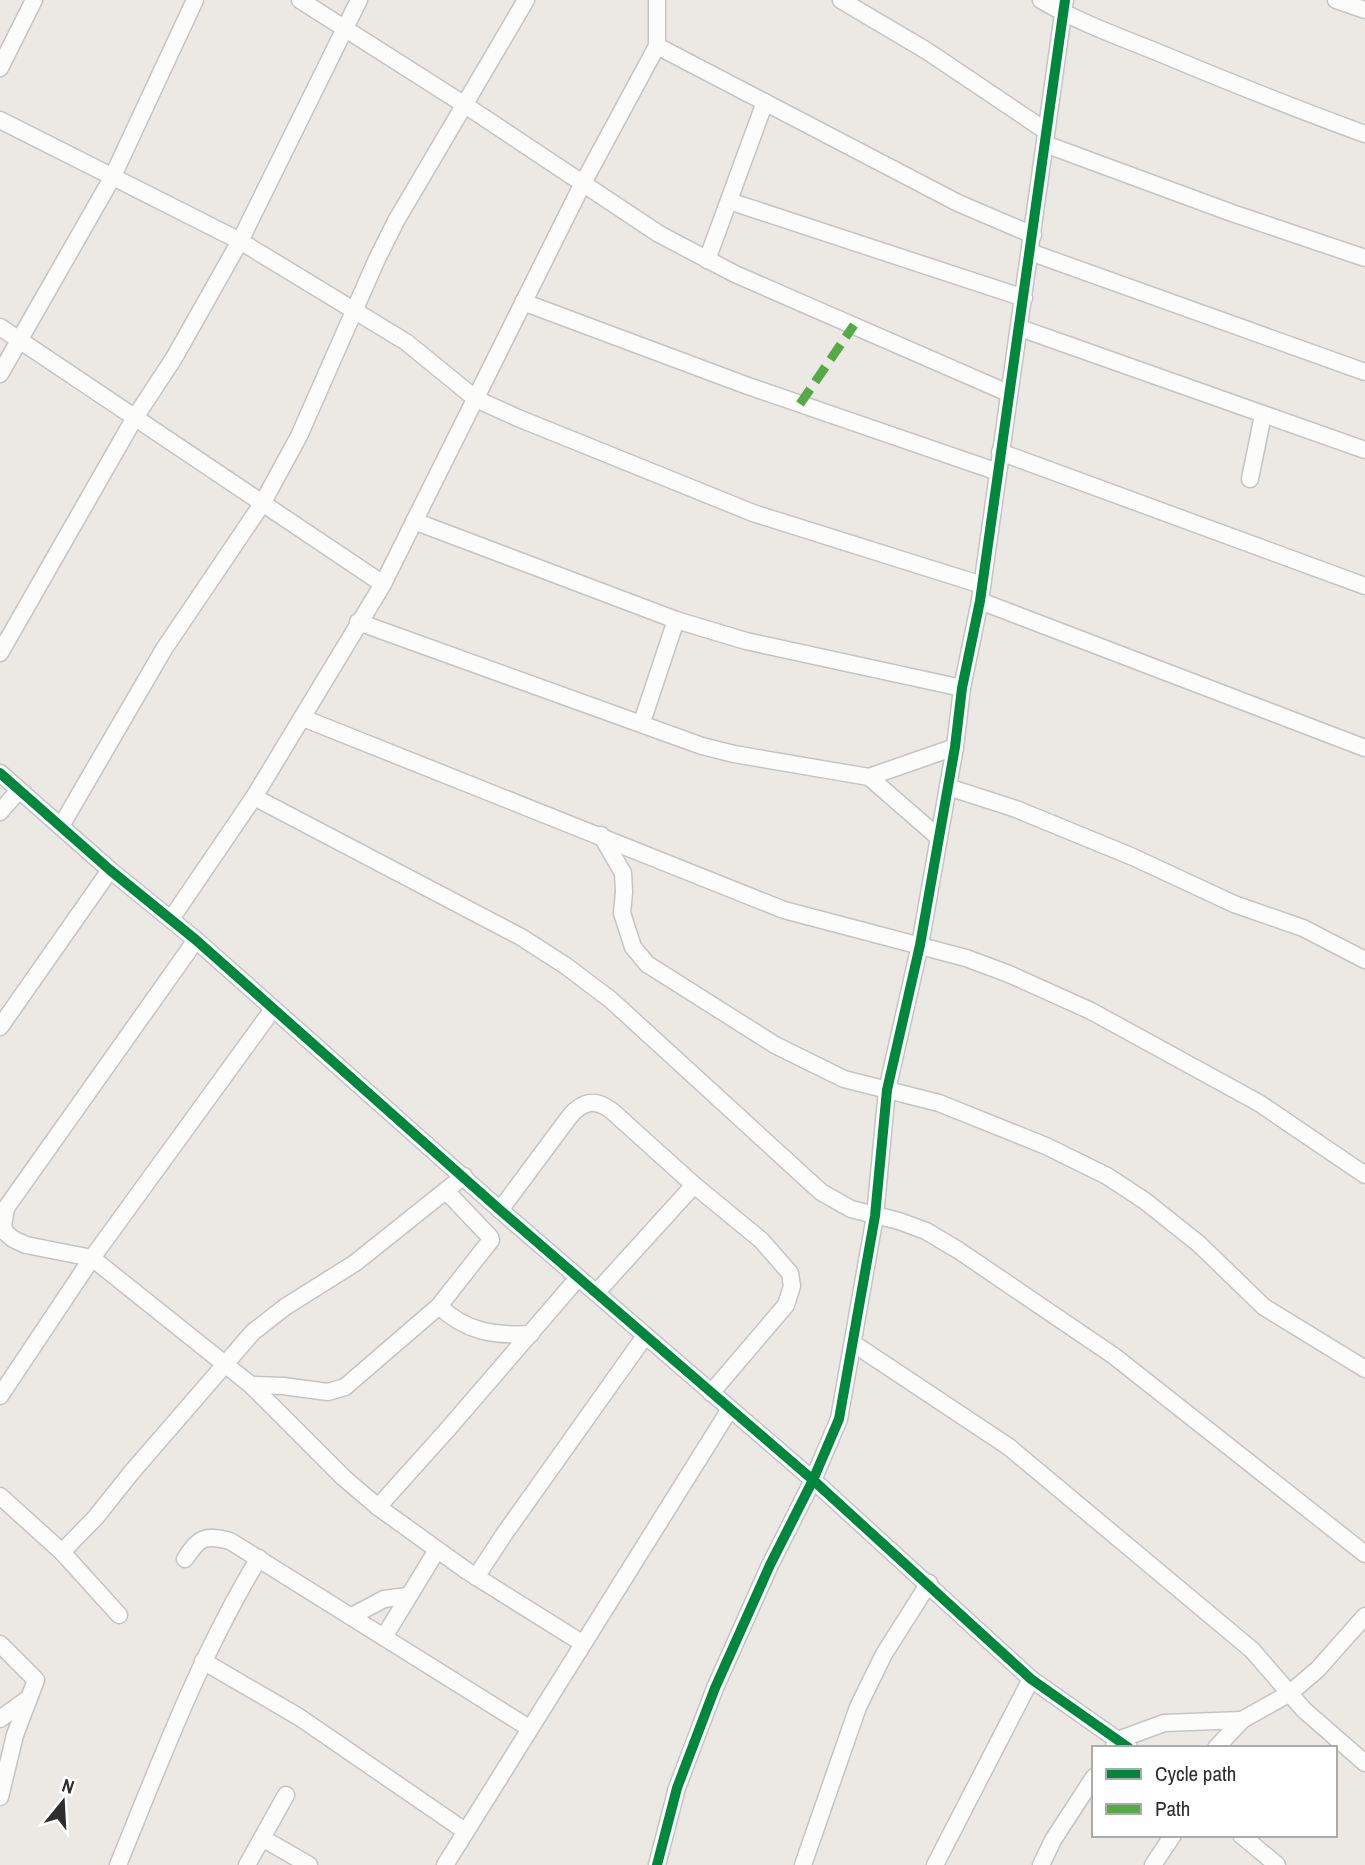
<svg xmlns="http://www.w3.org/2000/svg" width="1365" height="1865" viewBox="0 0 1365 1865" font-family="'Archivo Narrow',sans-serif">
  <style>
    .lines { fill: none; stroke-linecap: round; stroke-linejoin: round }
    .minor-casing { stroke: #c5c4c5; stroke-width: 19 }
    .minor { stroke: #fcfcfb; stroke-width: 16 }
    .quiet { stroke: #54ab44; stroke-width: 9; stroke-dasharray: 18 9; stroke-linecap: butt }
    .cycleway-casing { stroke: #fff; stroke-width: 15 }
    .cycleway { stroke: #00873e; stroke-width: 10 }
  </style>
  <rect width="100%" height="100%" fill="#ece8e4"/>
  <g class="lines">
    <!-- minor casing -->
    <g class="minor-casing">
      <g id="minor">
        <polyline points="300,0 465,105 659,234 735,274 1008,393"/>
        <polyline points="841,0 927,51 1046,131"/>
        <path d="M1041,0C1081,24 1126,39 1169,57C1234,84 1299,110 1365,134"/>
        <polyline points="1336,0 1365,10"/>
        <polyline points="657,46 958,203 1033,235"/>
        <polyline points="0,68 34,0"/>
        <polyline points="0,120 240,241 406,342 476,399 518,418 753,513 982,585"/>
        <polyline points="1045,144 1232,213 1365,258"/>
        <polyline points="729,201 1024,298"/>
        <polyline points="1030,252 1365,372"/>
        <polyline points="707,260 765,102"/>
        <polyline points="523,302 748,386 998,472"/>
        <polyline points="0,327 383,584"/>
        <polyline points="1020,328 1365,450"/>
        <polyline points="0,374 112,178 195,0"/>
        <polyline points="1000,452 1365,586"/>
        <polyline points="1250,479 1263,415"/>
        <polyline points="414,521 676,620 746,641 962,688"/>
        <polyline points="980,601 1365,748"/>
        <polyline points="358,622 702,746 734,754 869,777 938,837"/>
        <polyline points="0,653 134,419 174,358 240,241 359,0"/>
        <polyline points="303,718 784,910 966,958 1009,974 1091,1011 1259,1103 1365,1175"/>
        <polyline points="642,722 676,620"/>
        <polyline points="0,773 110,870 196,940 500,1210 813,1480 1031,1679 1129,1748"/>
        <polyline points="869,777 955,747"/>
        <polyline points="948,787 1016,809 1133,857 1234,904 1303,928 1365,960"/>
        <polyline points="254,797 521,937 566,966 611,1000 821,1192 851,1209 899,1221 926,1231 958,1250 1114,1356 1365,1554"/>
        <polyline points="0,812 19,790"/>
        <polyline points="61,826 164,649 262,504 299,436 377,259 396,221 526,0"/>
        <polyline points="601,835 623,873 624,892 622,913 633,947 647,964 775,1045 844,1079 939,1103 1046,1146 1107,1176 1145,1201 1199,1244 1264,1307 1365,1369"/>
        <polyline points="171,919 254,797 383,584 582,185 657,46 657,0"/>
        <polyline points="196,940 6,1208 3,1226 6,1233 13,1239 26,1245 92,1258 251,1385 344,1478 378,1507 467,1571 582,1643"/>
        <polyline points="0,1027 110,870"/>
        <path d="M500,1210L570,1116C583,1101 595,1098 612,1111L694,1185L761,1240L790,1273L792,1286L786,1305L711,1393"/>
        <polyline points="596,1293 694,1185"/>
        <path d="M439,1306C466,1332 494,1336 531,1334"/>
        <polyline points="854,1344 1009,1447 1252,1650 1304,1710 1365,1763"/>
        <polyline points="251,1385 283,1386 328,1392 345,1387 439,1306 491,1240 490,1237 447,1192"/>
        <polyline points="0,1396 92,1258 273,1009"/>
        <polyline points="0,1496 62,1552 119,1615"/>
        <polyline points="378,1507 448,1429 578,1278"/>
        <polyline points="62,1552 96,1517 131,1473 253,1332 285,1307 355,1263 464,1176"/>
        <path d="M185,1559C199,1538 204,1534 230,1541L529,1728"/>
        <polyline points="476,1577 505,1533 645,1336"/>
        <polyline points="352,1616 384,1599 407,1596"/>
        <polyline points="384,1637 437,1550"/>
        <polyline points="0,1644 36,1680 15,1735 0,1797"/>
        <polyline points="203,1661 299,1717 465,1831"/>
        <polyline points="0,1719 29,1698"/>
        <polyline points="1114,1746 1118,1740 1164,1723 1242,1720"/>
        <polyline points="1216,1748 1242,1720 1290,1693 1318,1669 1365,1616"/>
        <polyline points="1241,1835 1277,1865"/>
        <polyline points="262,1838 309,1865"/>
        <path d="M118,1865C161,1760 200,1655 259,1558"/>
        <polyline points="247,1865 286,1795"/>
        <polyline points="445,1865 730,1409"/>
        <polyline points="657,1865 677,1788 715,1688 770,1565 813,1480 839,1419 875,1216 887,1090 920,945 955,747 962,688 980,601 1065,0"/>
        <polyline points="803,1865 858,1707 884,1654 929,1583"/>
        <polyline points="935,1865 1031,1679"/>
        <polyline points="1041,1865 1053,1840 1094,1777"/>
        <polyline points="1153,1865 1173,1835"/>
      </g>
    </g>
    <!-- minor -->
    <use href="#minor" class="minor"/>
    <!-- quiet -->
    <polyline class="quiet" points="800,404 854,325"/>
    <!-- cycleway casing -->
    <g class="cycleway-casing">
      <g id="cycleway">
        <polyline points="0,773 110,870 196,940 500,1210 813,1480 1031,1679 1129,1748"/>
        <polyline points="657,1865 677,1788 715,1688 770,1565 813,1480 839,1419 875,1216 887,1090 920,945 955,747 962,688 980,601 1065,0"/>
      </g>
    </g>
    <!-- cycleway -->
    <use href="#cycleway" class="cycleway"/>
  </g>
  <!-- legend -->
  <rect x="1092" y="1746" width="245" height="91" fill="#ffffff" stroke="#ababab" stroke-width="2"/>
  <rect x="1106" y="1769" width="35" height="10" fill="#00873e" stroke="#ababab" stroke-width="2"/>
  <text x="1155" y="1781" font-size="21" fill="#2e2e2e">Cycle path</text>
  <rect x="1106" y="1804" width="35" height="10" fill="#54ab44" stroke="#ababab" stroke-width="2"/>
  <text x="1155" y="1816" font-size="21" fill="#2e2e2e">Path</text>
  <!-- north arrow -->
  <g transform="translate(63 1802) rotate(18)" stroke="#ffffff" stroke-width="5" paint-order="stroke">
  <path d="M0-5L12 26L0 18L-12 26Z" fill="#2e2e2e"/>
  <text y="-10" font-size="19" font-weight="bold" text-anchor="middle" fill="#2e2e2e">N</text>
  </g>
</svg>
